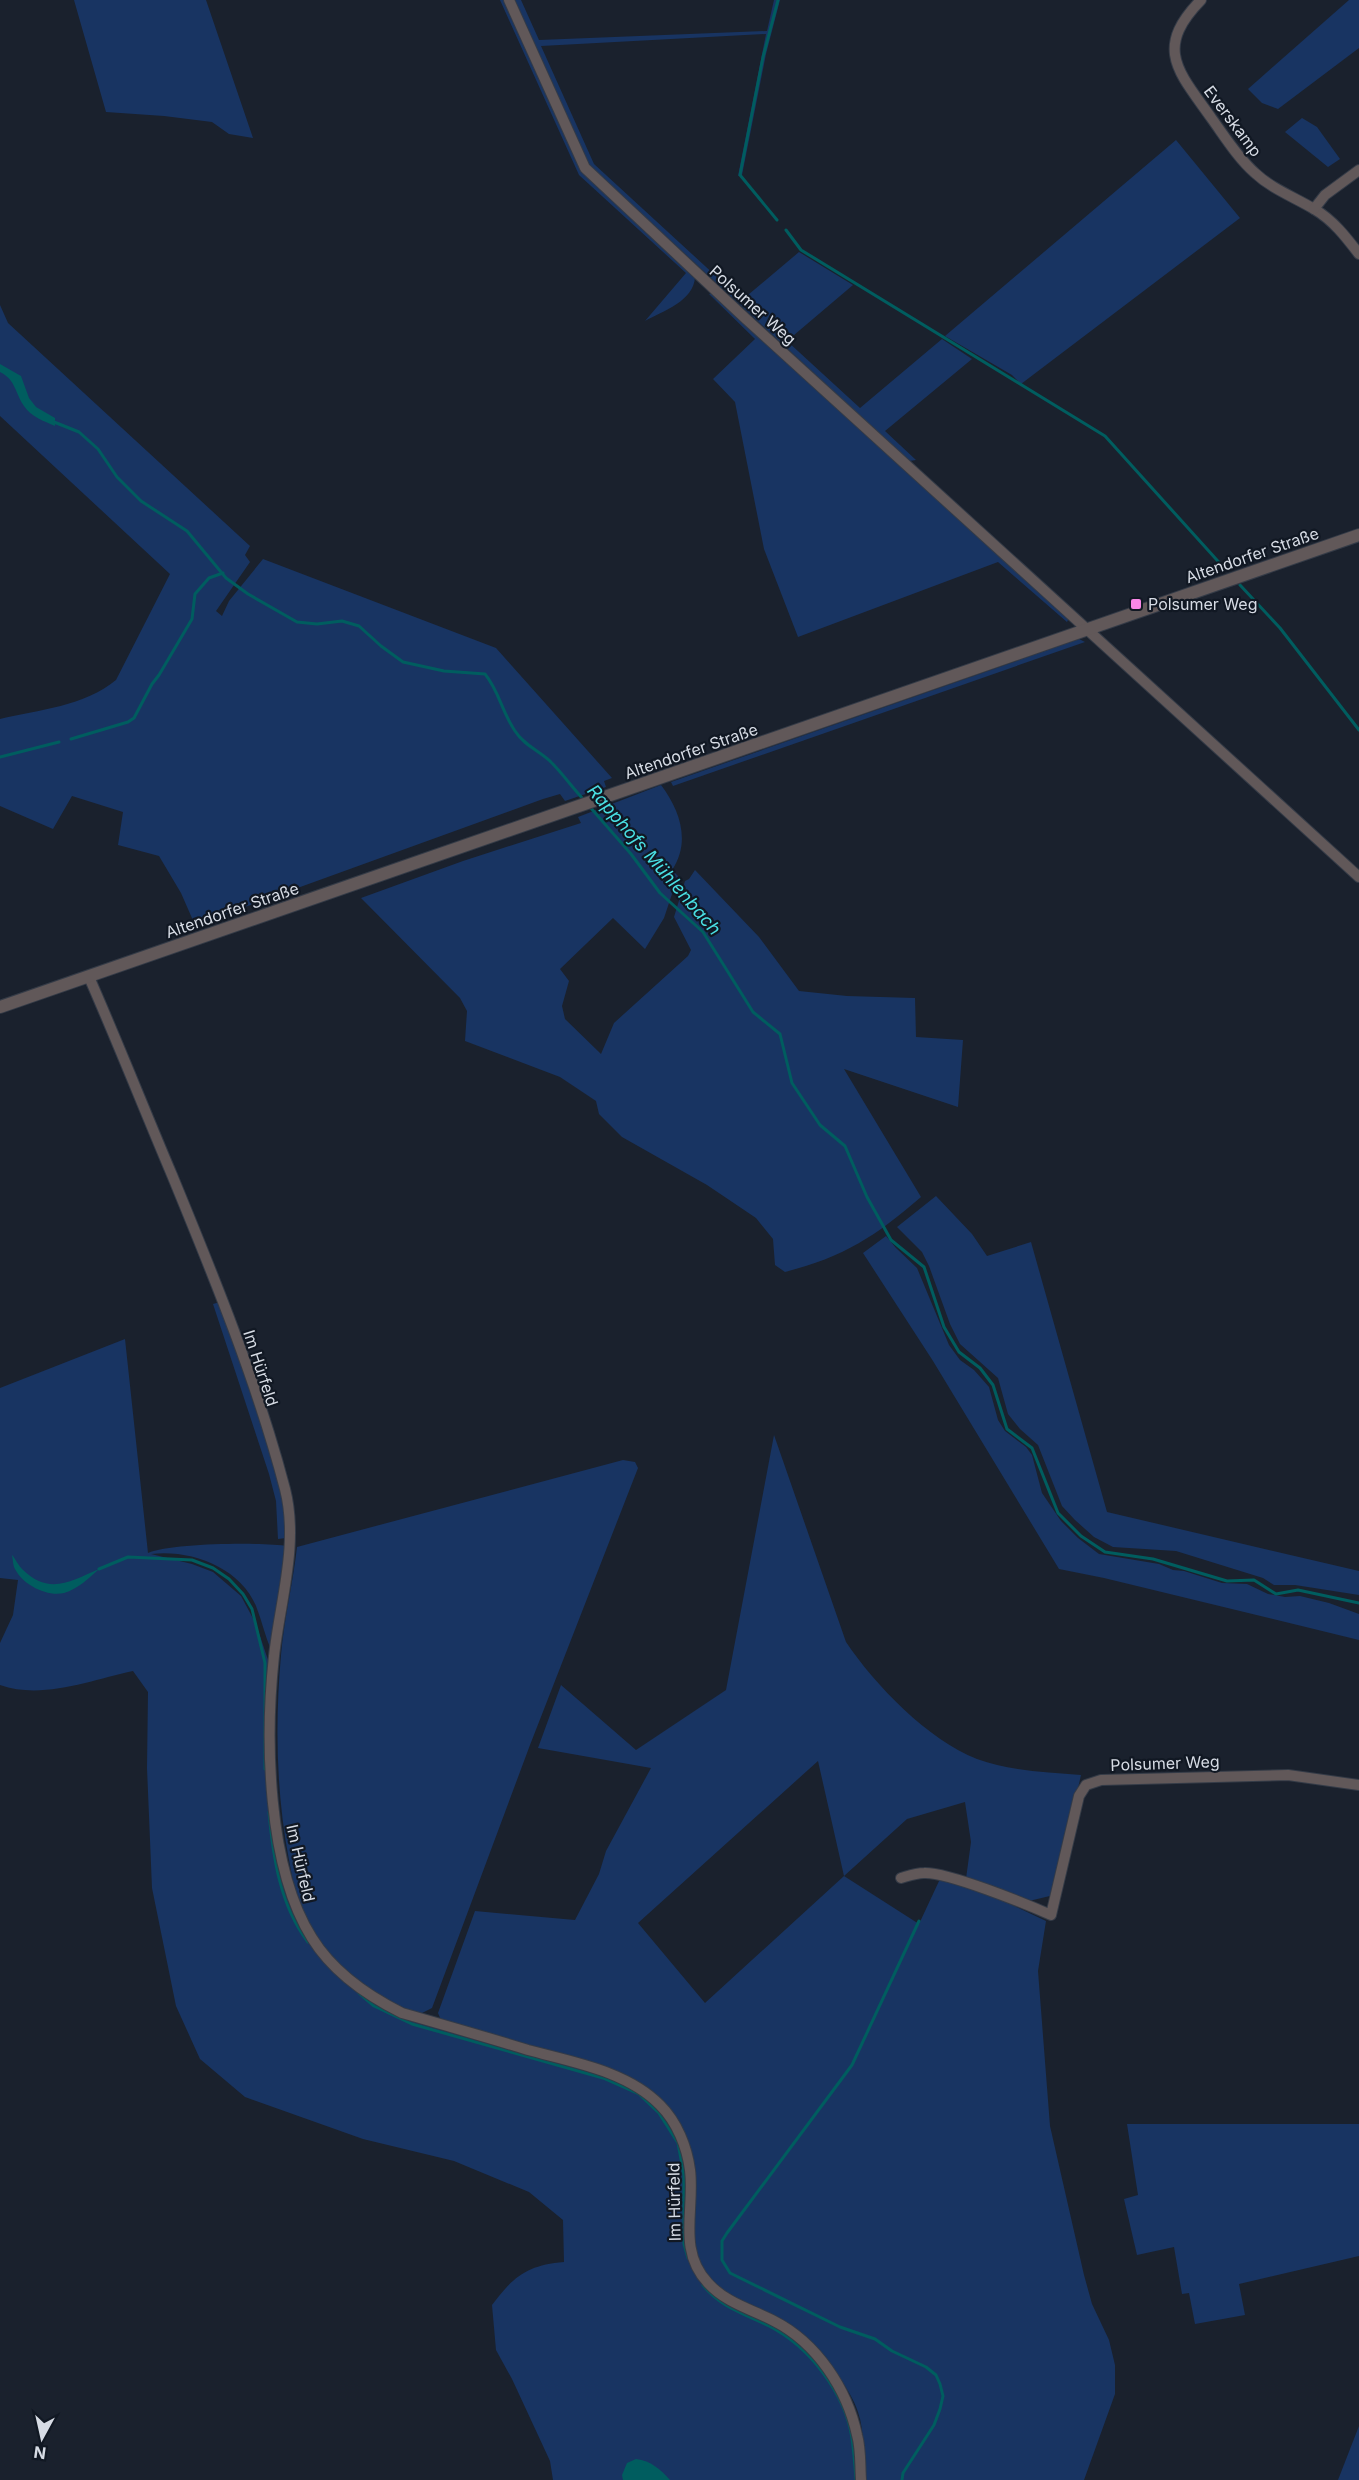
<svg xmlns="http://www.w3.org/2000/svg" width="1359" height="2480" viewBox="0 0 1359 2480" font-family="Inter,sans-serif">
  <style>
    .green { fill: #183462; fill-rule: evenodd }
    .water { fill: #005d5f }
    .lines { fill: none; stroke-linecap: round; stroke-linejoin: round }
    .stream { stroke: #005d5f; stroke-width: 3 }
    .minor-casing { stroke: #343b47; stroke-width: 12 }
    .tertiary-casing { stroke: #343b47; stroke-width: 14 }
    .minor { stroke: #615859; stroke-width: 10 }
    .tertiary { stroke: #615859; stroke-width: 12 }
    .poi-dot { fill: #fa87e7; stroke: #111823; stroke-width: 2 }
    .labels { text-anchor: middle; stroke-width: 4.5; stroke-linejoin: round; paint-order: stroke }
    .street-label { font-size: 16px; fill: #d7dce5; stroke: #111823 }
    .poi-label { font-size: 16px; fill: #d7dce5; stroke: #111823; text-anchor: start }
    .water-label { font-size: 18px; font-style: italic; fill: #49dfe3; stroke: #111823 }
  </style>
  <rect width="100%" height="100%" fill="#1a212d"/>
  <!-- green -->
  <g class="green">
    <polygon points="74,0 206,0 253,138 229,134 212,122 164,116 106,112"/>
    <path d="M500,0H506L580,165L695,277C694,301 663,311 645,321L686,273L579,175Z"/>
    <polygon points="515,0 521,0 539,40 767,31 774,0 780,0 766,54 742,175 738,176 766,34 541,46 594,164 742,300 799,252 853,285 787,341 860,408 942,339 972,359 885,431 916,460 909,461 590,166"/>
    <polygon points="1349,0 1359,0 1359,48 1278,109 1262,103 1248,89"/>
    <polygon points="1302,118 1317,127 1340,159 1328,167 1285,132"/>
    <polygon points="1176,140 1240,218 1021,384 1012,375 945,336"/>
    <polygon points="714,293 1070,616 1067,622 998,562 798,637 764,549 735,402 713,379 755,339 709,294"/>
    <path d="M0,305L8,323L250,546L245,555L250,562L216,611L222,616L229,601L263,559L496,648L612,778L604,781L606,787L565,801L560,794L543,799L195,925L181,893L159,856L118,845L123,812L72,796L53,829L0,806V719C38,710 85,706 116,680L170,574L0,416Z"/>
    <polygon points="1079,639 1085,642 673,786 671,782"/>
    <path d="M661,785C680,810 691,842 672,870L678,876L664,918L645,949L613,918L560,969L569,981L562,1006L565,1019L601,1054L614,1023L688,956L691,950L674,917L685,881L689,879L695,870L759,937L799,991L847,996L915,998L916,1037L963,1040L958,1107L844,1069L921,1197C876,1236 844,1257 785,1272L775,1265L773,1239L756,1218L707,1185L622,1137L599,1114L596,1101L560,1077L465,1041L467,1011L460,998L361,898L463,861L581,823L578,817Z"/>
    <polygon points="936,1196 972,1234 987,1256 1031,1242 1107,1512 1359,1571 1359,1595 1295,1585 1274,1585 1263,1578 1176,1551 1113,1547 1094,1537 1075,1520 1062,1506 1038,1445 1020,1429 1008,1414 998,1378 960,1344 950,1324 929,1266 922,1252 897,1227"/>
    <polygon points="886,1236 896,1248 917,1268 949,1345 960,1360 974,1370 989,1387 998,1420 1005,1431 1026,1447 1032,1455 1042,1493 1061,1521 1078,1538 1099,1554 1159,1564 1173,1570 1184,1571 1222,1583 1247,1584 1268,1594 1285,1597 1300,1596 1329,1603 1359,1614 1359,1640 1104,1578 1059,1569 933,1361 863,1253"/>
    <polygon points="220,1302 280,1482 286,1509 286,1538 278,1539 276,1501 269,1474 213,1304"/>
    <path d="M125,1339L148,1553C171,1543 260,1542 288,1546L271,1650C265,1636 262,1621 256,1606C240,1567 190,1549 151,1554L192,1564L213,1572L241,1596L256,1624L268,1660L267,1710L273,1826L286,1895L311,1942L370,2000L609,2078C649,2096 679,2121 686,2167C689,2184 684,2202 686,2218C688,2239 697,2261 702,2281C761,2318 824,2346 849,2416C856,2437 857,2458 858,2480H553L550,2461L512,2379L496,2350L492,2305C513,2277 527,2265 564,2262L563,2220L529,2192L454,2161L363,2139L245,2097L200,2059L176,2006L152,1888L147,1768L148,1692L133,1671C91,1680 42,1700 0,1685V1643L13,1615L18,1580L0,1578V1388Z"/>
    <path d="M774,1435L846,1642C875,1685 928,1740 977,1759C1010,1771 1047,1772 1081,1775L1054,1895L1029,1901L1008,1903L1046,1921L1038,1971L1050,2126L1084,2275L1092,2304L1109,2340L1115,2365V2394L1084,2480H865C863,2458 865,2432 858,2412C851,2389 823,2354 805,2338C795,2330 780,2324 769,2318C739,2302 721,2296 701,2267C692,2253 694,2238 694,2222C694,2170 697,2126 651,2091L441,2020L438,2013L475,1911L575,1920L599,1874L606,1851L651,1768L538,1748L561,1685L636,1750L726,1690ZM818,1761L844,1876L705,2003L638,1923ZM965,1802L971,1842L965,1886L940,1879L919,1924L844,1876L907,1819Z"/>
    <path d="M623,1460L635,1462L638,1468L530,1745L432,2008L420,2014C369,1999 321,1958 301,1909C295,1894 292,1876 289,1860C276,1792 275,1723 281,1655C284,1619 293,1583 297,1547Z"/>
    <polygon points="1127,2124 1359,2124 1359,2256 1239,2284 1245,2315 1195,2324 1189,2293 1182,2294 1174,2247 1137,2255 1124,2199 1138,2195"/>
    <polygon points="1359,2426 1359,2480 1338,2480"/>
  </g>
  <!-- water -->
  <g class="water">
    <path d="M0,364L21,376L29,398L36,407L55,418V426C44,421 31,417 24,406C15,393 16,380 0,372Z"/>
    <path d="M12,1555C15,1558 18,1565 22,1569C49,1596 71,1581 99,1569C89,1578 78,1589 64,1593C47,1597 23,1585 15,1569C13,1566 13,1560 12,1555Z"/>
    <path d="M636,2459C651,2461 660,2469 670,2480H623L622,2475L627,2463Z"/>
  </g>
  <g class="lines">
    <!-- stream -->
    <g class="stream">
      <polyline points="777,220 740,175 763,57 778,0"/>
      <polyline points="786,230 801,250 1105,436 1225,569"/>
      <path d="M54,422L79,432L98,449L117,477L141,501L187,531L226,578L248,594L297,622L317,624L342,621L359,626L381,646L403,662L444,671L485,674C499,691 502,712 515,731C524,745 538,750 550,761C562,773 572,787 584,800"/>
      <polyline points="1240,585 1280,628 1359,730"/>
      <polyline points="71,739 128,722 134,718 152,684 159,675 192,619 195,594 209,578 223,573"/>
      <polyline points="0,757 59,742"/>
      <polyline points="590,807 631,854 660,893 703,932 753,1012 780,1034 792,1083 820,1125 845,1146 867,1197 891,1240 924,1267 944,1327 959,1352 980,1368 993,1385 1007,1429 1032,1448 1058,1513 1081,1536 1105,1552 1153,1559 1227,1581 1254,1580 1276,1594 1298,1590 1359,1603"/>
      <polyline points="99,1569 128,1557 192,1560 213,1568 229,1579 243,1594 252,1609 265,1663 265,1769"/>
      <path d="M269,1812C273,1856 280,1906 308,1942"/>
      <polyline points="359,1993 374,2006 412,2024 603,2078 639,2094 659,2113 678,2143 684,2175 684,2244 688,2258"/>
      <path d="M703,2285C720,2307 745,2314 769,2326C810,2347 845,2393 852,2438C854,2452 855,2466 856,2480"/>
      <polyline points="902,2480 903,2473 934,2425 940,2409 943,2396 940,2384 936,2375 926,2367 892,2351 875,2339 840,2327 730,2273 722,2260 722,2241 727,2233 852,2065 919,1921"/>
    </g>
    <!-- minor casing -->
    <g class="minor-casing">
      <g id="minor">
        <polyline points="509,0 585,168 745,318 1359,877"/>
        <path d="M1201,0C1153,49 1179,72 1212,119C1225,137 1238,158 1255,173C1272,189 1294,197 1314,209C1333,220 1346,237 1359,254"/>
        <polyline points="1314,209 1325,195 1359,170"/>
        <path d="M89,977C118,1043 144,1109 172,1175C214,1277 257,1382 285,1489C299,1544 280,1601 274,1656C265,1738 267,1867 312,1938C333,1972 366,1995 402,2013C444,2025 486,2037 528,2050C572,2062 627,2071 660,2105C677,2122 687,2147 690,2170C695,2209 677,2250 708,2283C726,2303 751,2309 774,2321C817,2343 847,2389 857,2435C861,2449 860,2465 861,2480"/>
        <path d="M901,1878C908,1876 916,1873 924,1873C948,1872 1026,1904 1051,1915L1079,1796L1086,1785L1101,1780L1288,1775L1359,1785"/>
      </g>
    </g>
    <!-- tertiary casing -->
    <g class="tertiary-casing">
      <polyline id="tertiary" points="0,1007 1359,535"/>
    </g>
    <!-- minor -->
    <use href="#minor" class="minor"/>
    <!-- tertiary -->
    <use href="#tertiary" class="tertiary"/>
  </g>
  <!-- markers -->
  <rect class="poi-dot" x="1130" y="598" width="12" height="12" rx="3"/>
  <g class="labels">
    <!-- street labels -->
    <g class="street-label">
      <text transform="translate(1233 121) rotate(53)" y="6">Everskamp</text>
      <text transform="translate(753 305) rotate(42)" y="6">Polsumer Weg</text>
      <text transform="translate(1252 555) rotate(-19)" y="6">Altendorfer Straße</text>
      <text transform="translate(691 751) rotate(-19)" y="6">Altendorfer Straße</text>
      <text transform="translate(232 910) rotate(-19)" y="6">Altendorfer Straße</text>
      <text transform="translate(261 1368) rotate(72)" y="6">Im Hürfeld</text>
      <text transform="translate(1165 1763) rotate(-2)" y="6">Polsumer Weg</text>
      <text transform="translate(301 1863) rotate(77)" y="6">Im Hürfeld</text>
      <text transform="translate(674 2202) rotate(-91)" y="6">Im Hürfeld</text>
    </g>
    <!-- poi labels -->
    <g class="poi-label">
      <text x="1148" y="610">Polsumer Weg</text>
    </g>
    <!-- water labels -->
    <g class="water-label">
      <text transform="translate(654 860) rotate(49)" y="6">Rapphofs Mühlenbach</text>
    </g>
  </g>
  <!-- north arrow -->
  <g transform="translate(42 2438) rotate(188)" stroke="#111823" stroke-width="4.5" paint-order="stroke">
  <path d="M0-4.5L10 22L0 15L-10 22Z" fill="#d7dce5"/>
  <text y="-9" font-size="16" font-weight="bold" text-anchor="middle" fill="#d7dce5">N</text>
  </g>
</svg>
